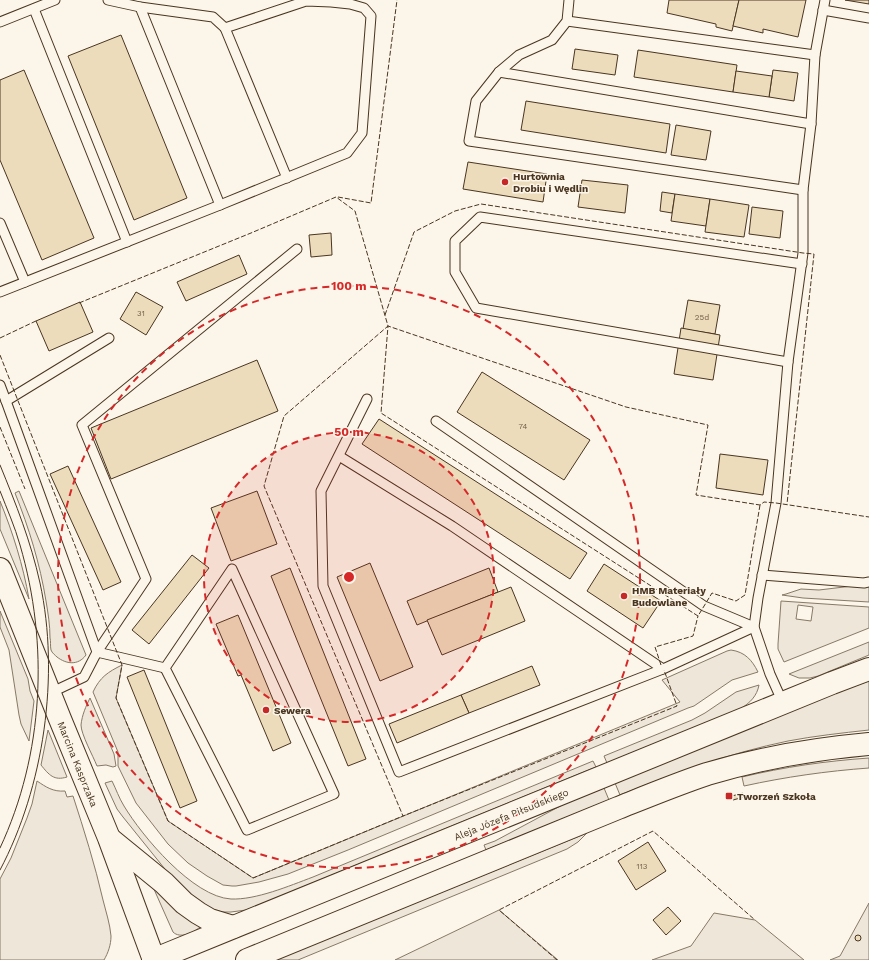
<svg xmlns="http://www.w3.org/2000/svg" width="869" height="960" viewBox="0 0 869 960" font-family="'Work Sans',sans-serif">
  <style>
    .green { fill: #ede6d9; stroke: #887966; fill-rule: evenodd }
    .building { fill: #ecdcbc; stroke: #4a3520 }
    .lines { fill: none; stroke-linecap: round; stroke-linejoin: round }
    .service-casing { stroke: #4a3520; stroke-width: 11 }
    .tertiary-casing { stroke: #4a3520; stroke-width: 24 }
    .service { stroke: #fbf6e9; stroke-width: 9 }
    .tertiary { stroke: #fbf6e9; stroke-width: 22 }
    .tram { stroke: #4a3520; stroke-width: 1 }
    .fence { stroke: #4a3520; stroke-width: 1; stroke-dasharray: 5 2; stroke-linecap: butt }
    .ring { fill: none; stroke: #d62828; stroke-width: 2; stroke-dasharray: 7 5 }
    .poi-dot { fill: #c62828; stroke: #fbf6e9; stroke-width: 1.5 }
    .labels { text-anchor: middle; stroke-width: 3; stroke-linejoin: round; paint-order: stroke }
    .number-label { font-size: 8px; fill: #725f47 }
    .poi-label { font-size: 10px; font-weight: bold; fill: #4a3520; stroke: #fbf6e9; text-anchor: start }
    .street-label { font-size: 10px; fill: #4a3520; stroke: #fbf6e9 }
    .centre { fill: #d62828; stroke: #fbf6e9; stroke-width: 2 }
    .ring-label { font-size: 12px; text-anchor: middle; font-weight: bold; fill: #d62828; stroke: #fbf6e9; stroke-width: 3; stroke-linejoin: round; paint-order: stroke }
  </style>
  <rect width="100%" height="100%" fill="#fbf6e9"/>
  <!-- green -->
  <g class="green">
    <path d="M19,491L86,655C78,666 66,664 57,657C55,655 52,653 51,650C50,646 51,641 50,638C50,625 48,613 46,601C40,564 29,528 15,493Z"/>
    <path d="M0,501C13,533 23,565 29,599L0,529Z"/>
    <polygon points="869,584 869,602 803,598 782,595 786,594 801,589 819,590"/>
    <path d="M781,601L869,607V628L784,662L778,649V644ZM798,605L813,607L811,621L796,619Z"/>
    <polygon points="0,611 28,679 30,691 34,701 29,741 21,724 19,715 9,650 0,627"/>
    <polygon points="869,642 869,655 818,676 810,678 799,678 789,674"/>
    <path d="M731,650C745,652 752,660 758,672L732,680L694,706L688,708L348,850L288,874L259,882L236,886H232L223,885L207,876L188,863L168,844L136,803L118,766V752L93,692C100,677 108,672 122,665L116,698L168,821L253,878L680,702L662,680L727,651Z"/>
    <path d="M869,681V730C842,733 814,736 788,741C730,753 675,773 620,795L615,783L843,690Z"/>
    <path d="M759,685C757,696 750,703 740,709L607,763L604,756L692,720L705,713L736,692Z"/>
    <path d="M90,698L114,754L116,766L113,767L106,765L97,766C93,756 81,734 81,725C82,715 86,706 90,698Z"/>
    <path d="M48,730L67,777C54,781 49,775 41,765Z"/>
    <path d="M869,758V768C827,771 785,777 744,786L742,777C784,767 826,761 869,758Z"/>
    <path d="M593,761L596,767L256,906L246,910L231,912H222L208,908L181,889L123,817L117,809L105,783L112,781C116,789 119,798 124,806C142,836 193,897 231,899C256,900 289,886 313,877Z"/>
    <path d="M37,781C46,787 53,792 65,791L67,797L73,796C84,830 95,865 103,900C106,912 110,924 111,936C111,945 108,953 104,960H0V879L11,858L27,818L32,804Z"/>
    <polygon points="604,788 609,800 486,850 484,845 495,841 564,804"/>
    <polygon points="587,833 578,842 567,849 298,960 275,960"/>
    <path d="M153,887L199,924L200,927C193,933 180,939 173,932Z"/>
    <polygon points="869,903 869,960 830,960 840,956"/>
    <polygon points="499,910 558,960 395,960"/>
    <polygon points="714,913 755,920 804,960 652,960 691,946"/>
  </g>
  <!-- building -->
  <g class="building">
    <polygon points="669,0 739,0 732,31 716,27 716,24 667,13"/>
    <polygon points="739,0 806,0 798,37 763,29 763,33 733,26"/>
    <polygon points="845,0 869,0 869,4"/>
    <polygon points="121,35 187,198 134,220 68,56"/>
    <polygon points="575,49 618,55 615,75 572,69"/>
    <polygon points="638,50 737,65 733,92 634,77"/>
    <polygon points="24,70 94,238 42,260 0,160 0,80"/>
    <polygon points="773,70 798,73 794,101 769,97"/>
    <polygon points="736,71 772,76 769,97 733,92"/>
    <polygon points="526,101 670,124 666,153 521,130"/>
    <polygon points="676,125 711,131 706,160 671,155"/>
    <polygon points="468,162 547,174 543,202 463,189"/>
    <polygon points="582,180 628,185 625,213 578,207"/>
    <polygon points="662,192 675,194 672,213 660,211"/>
    <polygon points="675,194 710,199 706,226 671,221"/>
    <polygon points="710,199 749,205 744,237 705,232"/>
    <polygon points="752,207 783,211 780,238 749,234"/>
    <polygon points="331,233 332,255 311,257 309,235"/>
    <polygon points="239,255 247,274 186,301 177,282"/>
    <polygon points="136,292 163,307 146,335 120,319"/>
    <polygon points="688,300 720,305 715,334 683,329"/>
    <polygon points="80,302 93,332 49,351 36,321"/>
    <polygon points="681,328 720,335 713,380 674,374"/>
    <polygon points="257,360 278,411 111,479 91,428"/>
    <polygon points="482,372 590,440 564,480 457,412"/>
    <polygon points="379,419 587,553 570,579 362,444"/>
    <polygon points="720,454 768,460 763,495 716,488"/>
    <polygon points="68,466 121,582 103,590 50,474"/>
    <polygon points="257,491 277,544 231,561 211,508"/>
    <polygon points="192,555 209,568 149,644 132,630"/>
    <polygon points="370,563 413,667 380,681 337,577"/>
    <polygon points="604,564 661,601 643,628 587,591"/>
    <polygon points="290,568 366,759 348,766 271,576"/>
    <polygon points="489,568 498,592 417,625 407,601"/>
    <polygon points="511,587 525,621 442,655 427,620"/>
    <polygon points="238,615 291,743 273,751 241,675 238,676 216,624"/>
    <polygon points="532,666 540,685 469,713 461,695"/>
    <polygon points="144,670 197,801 180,808 127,677"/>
    <polygon points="461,695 469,713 397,743 389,724"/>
    <polygon points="743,793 744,797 733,800 732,796"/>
    <polygon points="648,842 666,871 636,890 618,861"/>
    <polygon points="668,907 681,921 666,935 653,920"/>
    <circle cx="858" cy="938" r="3"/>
  </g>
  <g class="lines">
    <!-- service casing -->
    <g class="service-casing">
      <g id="service">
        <polyline points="108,0 140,7 213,17 225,28 287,178"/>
        <polyline points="569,0 567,21 552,40 519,55 499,72 476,101 469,141 803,190"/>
        <polyline points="140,7 220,205"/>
        <polyline points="34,9 127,242"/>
        <polyline points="823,10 869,18"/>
        <polyline points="567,21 815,55"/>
        <polyline points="0,22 55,0"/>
        <polyline points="499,72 811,124"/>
        <polyline points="0,223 25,282"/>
        <polyline points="0,292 220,205 347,153 362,133 371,16 364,8 350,4 331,2 306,1 225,28"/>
        <polyline points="788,362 476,308 455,272 455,241 480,217 802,264"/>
        <polyline points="0,385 6,401 97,652 165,668"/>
        <polyline points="367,399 321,491 323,586 399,772 663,669 754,627 704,606 436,421"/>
        <polyline points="6,401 109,338"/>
        <polyline points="339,456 452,526 663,669"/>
        <polygon points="232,569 334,794 247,830 165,668"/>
        <polyline points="762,575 864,583 869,582"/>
        <polyline points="50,693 84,677 97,652 146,579 82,425 297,249"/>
        <polyline points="783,703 770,674 754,627 758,598 776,503 788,362 803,253 803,190 811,124 815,55 825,0"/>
      </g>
    </g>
    <!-- tertiary casing -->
    <g class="tertiary-casing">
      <g id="tertiary">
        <polyline points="0,569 60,719 109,838 154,960"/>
        <polyline points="110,839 164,883 184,903 198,913 210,920 233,927"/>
        <polyline points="153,960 832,683 869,669"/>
        <path d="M247,960L618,808C648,796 677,784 707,774C760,758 814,749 869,744"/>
      </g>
    </g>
    <!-- service -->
    <use href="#service" class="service"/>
    <!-- tertiary -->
    <use href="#tertiary" class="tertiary"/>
    <!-- tram -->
    <g class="tram">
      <path d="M0,465C16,504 31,542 40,583C60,675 44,787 0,870"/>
      <path d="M0,491C7,509 15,527 20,545C49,644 44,754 0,848"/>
    </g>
    <!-- fence -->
    <g class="fence">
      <polyline points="338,197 371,203 397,0"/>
      <polyline points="79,303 251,233 336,197 355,211 388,326 284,416 264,486 403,816 677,706 664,670"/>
      <polyline points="385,315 414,232 455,211 481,204 803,253 814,254 787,504"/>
      <polyline points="0,338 38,320"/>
      <polyline points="0,355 122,665 116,698 168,821 253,878 403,816"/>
      <polyline points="0,427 25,489"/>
      <polyline points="760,505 745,595 736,601 712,593 698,616 381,413 388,326 626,407 708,425 696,495 760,505 764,502 776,503 869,517"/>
      <polyline points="661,665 655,647 693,636 698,616"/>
      <polyline points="557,960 499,910 653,831 755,920"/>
    </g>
  </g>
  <!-- distance rings -->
  <circle cx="349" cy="577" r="145" fill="#d62828" fill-opacity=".12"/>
  <g class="ring">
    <circle cx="349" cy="577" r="145"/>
    <circle cx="349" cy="577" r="291"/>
  </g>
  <!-- markers -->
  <g class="poi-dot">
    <circle cx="505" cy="182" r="4"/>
    <circle cx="624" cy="596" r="4"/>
    <circle cx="266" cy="710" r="4"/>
    <rect x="725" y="792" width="8" height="8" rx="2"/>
  </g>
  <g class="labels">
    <!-- number labels -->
    <g class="number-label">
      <text x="141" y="316">31</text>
      <text x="702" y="320">25d</text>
      <text x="523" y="429">74</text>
      <text x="642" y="869">113</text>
    </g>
    <!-- poi labels -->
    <g class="poi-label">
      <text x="513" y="180">Hurtownia<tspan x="513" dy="12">Drobiu i Wędlin</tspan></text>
      <text x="632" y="594">HMB Materiały<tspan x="632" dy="12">Budowlane</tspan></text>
      <text x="274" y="714">Sewera</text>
      <text x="737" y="800">Tworzeń Szkoła</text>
    </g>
    <!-- street labels -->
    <g class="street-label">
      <text transform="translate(78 764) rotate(68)" y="4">Marcina Kasprzaka</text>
      <text transform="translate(511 814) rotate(-22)" y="4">Aleja Józefa Piłsudskiego</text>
    </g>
  </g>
  <circle cx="349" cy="577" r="6" class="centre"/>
  <g class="ring-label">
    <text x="349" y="290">100 m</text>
    <text x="349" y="436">50 m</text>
  </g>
</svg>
